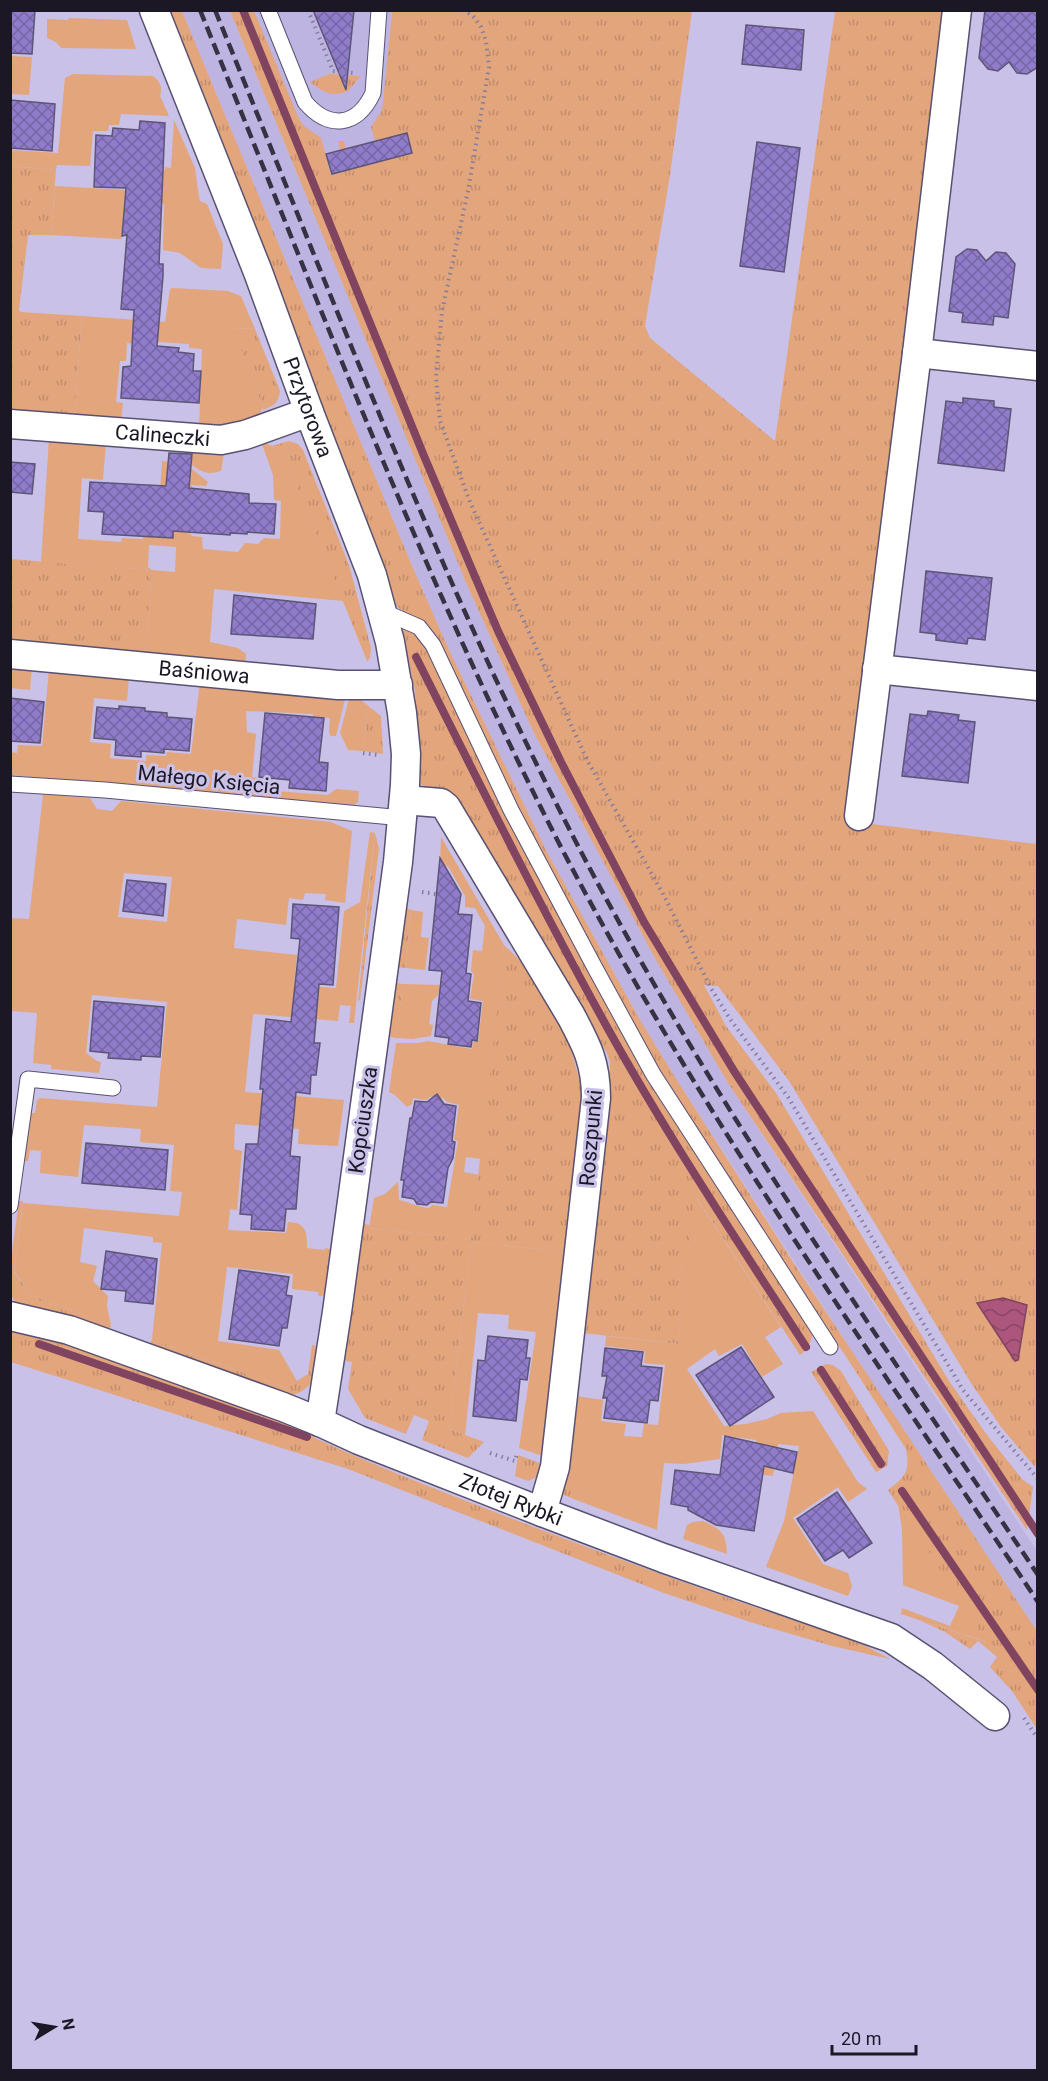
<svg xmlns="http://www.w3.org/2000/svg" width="1048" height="2081" viewBox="0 0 1048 2081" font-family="Roboto,sans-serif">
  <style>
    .built { fill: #beb4e2 }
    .grass { fill: url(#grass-tufts) }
    .garden { fill: #e3a57c; fill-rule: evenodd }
    .water { fill: url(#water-waves); stroke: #804360; stroke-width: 1.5 }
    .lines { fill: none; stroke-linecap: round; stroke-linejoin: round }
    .stream { stroke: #804360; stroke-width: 8 }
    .building { fill: url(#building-cross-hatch); stroke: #5d5577; stroke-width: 1.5 }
    .lane-casing { stroke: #585172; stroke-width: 17 }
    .street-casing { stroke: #585172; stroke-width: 31 }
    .path { stroke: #847e9b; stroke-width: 4; stroke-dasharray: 1.5 4.5; stroke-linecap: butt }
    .lane { stroke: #fff; stroke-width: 15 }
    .street { stroke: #fff; stroke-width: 28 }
    .rail { stroke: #363143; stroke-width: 4.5; stroke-dasharray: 12 6; stroke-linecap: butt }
    .labels { text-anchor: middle; stroke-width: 6; stroke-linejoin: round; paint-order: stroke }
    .street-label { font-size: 21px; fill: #1b1725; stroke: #c9c1e8 }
  </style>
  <defs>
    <pattern id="grass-tufts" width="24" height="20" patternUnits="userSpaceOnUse" patternTransform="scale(1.5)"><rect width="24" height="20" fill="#e3a57c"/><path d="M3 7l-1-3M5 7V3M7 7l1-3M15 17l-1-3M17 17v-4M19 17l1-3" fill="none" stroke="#c28d6b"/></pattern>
    <pattern id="water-waves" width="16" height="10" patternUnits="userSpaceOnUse" patternTransform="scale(1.5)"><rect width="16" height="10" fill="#ab567a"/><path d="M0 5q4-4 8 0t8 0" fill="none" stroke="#8a4664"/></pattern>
    <pattern id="building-cross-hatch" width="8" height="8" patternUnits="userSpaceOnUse" patternTransform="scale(1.5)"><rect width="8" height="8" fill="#917ccb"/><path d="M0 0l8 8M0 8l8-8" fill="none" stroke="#7665a5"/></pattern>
  </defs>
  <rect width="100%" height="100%" fill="#c9c1e8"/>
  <!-- built -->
  <g class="built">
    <polygon points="182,11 230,11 467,585 533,731 656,960 728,1083 1037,1551 1037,1631 879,1393 675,1077 640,1020 547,852 449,650 413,568"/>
    <polygon points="253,11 392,11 376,188 323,184"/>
  </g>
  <!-- grass -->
  <g class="grass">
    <path d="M168,11H182L413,568L449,650L547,852L640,1020L675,1077L795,1265L1037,1631V1729L1012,1691L990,1667L997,1657L978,1641L970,1649L945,1632L919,1620L986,1642L888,1490C906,1476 910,1472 906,1449L650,1055L613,990L423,625L396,606L369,525Z"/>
    <polygon points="230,11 254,11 299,119 304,126 321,138 331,175 346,171 338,141 344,141 348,157 363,153 366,165 381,161 371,127 381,112 383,103 392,11 692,11 670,175 645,326 650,338 775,441 835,11 943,11 847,821 1037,844 1038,1453 1035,1467 1001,1427 971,1383 789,1081 718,986 704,985 726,1026 776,1093 949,1381 987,1435 1022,1479 1033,1487 1027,1530 728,1083 656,960 533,731 467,585"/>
    <path d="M329,74L361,76L348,91C332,98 323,92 310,82Z"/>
    <polygon points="10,166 56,170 51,235 28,235 19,310 21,312 82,316 74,419 11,414"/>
    <path d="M232,328L255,329L280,391C279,403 273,406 263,410V407Z"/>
    <polygon points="289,441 298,444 303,450 349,565 371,648 370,658 367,661 283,452 272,446"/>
    <polygon points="10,559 152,570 145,656 11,643"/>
    <path d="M402,629L415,634L428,651C485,770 543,888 606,1004C668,1118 743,1225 813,1334L808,1348L800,1355L696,1197L678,1344L583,1333L610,1081V1062L607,1053L555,973L426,789L419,782V752L415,692Z"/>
    <polygon points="350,695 356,696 381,716 383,754 363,751 367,715"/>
    <polygon points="375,833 379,848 360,1000 358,1001"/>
    <polygon points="403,907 411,910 406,968 398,967 395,963"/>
    <polygon points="504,945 532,972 569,1043 586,1102 566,1252 471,1242 449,1429 484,1442 468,1458 422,1440 429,1421 414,1415 406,1434 365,1418 348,1389 352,1362 341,1360 361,1223 369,1225 369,1228 471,1239"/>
    <polygon points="397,983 403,984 396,1038 386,1036 392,987"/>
    <polygon points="19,1201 23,1201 14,1272 31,1295 111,1325 109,1333 17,1305 11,1295 11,1259"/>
    <polygon points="325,1248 334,1250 328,1295 318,1296"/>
    <path d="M10,1327L52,1336L268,1416L310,1434L315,1438C375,1466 438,1490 500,1514C611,1557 722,1597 835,1634L862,1644L890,1659L832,1646L750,1622L664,1593L348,1469L11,1362Z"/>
    <path d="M152,1339L285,1388L308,1374L312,1345L321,1347C316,1371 317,1391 287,1396L149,1347Z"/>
    <polygon points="826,1364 833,1365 841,1371 889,1451 887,1466 876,1472 811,1372"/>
    <polygon points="518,1455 545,1465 539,1476 528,1481 515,1476"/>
    <polygon points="566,1473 584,1503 559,1493"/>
  </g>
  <!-- garden -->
  <g class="garden">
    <polygon points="69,18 127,20 136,49 61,48 56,42 47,38 47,19 68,20"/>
    <polygon points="10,56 32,57 29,95 11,94"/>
    <path d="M73,74L153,76C160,81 163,88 160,96L169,116L121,114L119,125H109L108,131H93L90,166L57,165L56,170L11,166V150L58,153L65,78Z"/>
    <polygon points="174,120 195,168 199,197 200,201 207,204 223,244 221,269 201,268 180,253 163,250 164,204 124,201 121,239 51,235 55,186 126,190 128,168 165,170 165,167 171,168"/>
    <polygon points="173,288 228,291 241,296 255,329 233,328 263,407 257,420 225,429 199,428 202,349 189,348 189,344 147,341 146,345 127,343 126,361 120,361 116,402 123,403 121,422 74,419 82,316 165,322 170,289"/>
    <path d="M49,438L106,442L103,480L82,478L78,539L121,542L122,538L143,539L144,523H158L162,461L187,465L208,482L206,486L192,485L189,532L192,536L202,537L203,549L238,552L245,543L258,544L264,538L280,539L281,501L274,500L273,475L262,444L265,443L283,451L343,601L214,589L210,642L238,648L246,654L245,665L145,656L152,570L41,562ZM149,545L176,547L175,572L152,570L148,567Z"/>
    <path d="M193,449L224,453L221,471C207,475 202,473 190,463Z"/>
    <polygon points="10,666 32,667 30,690 11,688"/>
    <polygon points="49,669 129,676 127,701 94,698 90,742 111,744 110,758 146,761 146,755 166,756 167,752 191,754 200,682 346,695 336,736 331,736 329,733 330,718 313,716 313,714 246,711 247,732 256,734 252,777 277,780 276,791 328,795 336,789 359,791 358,802 354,805 11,775 10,752 17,753 18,745 42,746"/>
    <polygon points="350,695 367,715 363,751 348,750 340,733"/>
    <path d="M43,794L90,798L97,809L112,811L121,801L331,822L352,831L345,903L325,900L326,894L305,893L303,900L289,898L286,925L237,919L234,948L297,955L294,985L336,988L344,911L360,902L370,832L375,833L354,1023H349L351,1006L340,1005L338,1021L253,1014L245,1092L344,1100L338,1146L298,1144L299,1129L235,1124L234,1149L242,1151L237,1210L230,1209L228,1230L286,1233L288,1222C306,1223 307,1231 307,1248L325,1250L319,1292L292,1289L293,1274L227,1267L218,1341L279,1350L297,1381L285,1388L152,1339L162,1243L153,1242V1237L84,1228L80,1262L97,1266L93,1281L108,1296L107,1306L111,1325L31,1295L14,1271L23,1203L179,1216L182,1192L170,1191L174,1145L140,1142L141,1129L84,1125L78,1177L40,1173L41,1151L30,1150L28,1161H24L30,1113H35L37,1100L40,1098L157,1107L167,1002L92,995L86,1053L97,1061L101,1062L99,1073L51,1069V1065L33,1063L37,1013L11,1011L10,918L29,919ZM124,873L172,877L167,922L118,917Z"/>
    <path d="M441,837L504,945L481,1159L466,1157L464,1172L479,1175L471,1239L369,1228L374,1198L385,1194L398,1182L399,1200C410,1202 417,1207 429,1208L432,1205L447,1207L458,1141L454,1140L459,1105L447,1102L443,1098L430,1097L426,1100L413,1098L412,1104L407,1107L395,1095L389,1092L396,1043H419L428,1041L472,1049L473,1042H478L483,1001L470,999L474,974L471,971L473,950L482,951L485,926L475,908L465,907V896L448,866L440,865Z"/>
    <polygon points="411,910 423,912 421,937 429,938 425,970 406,968"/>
    <polygon points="403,984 440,985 438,995 432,1001 429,1024 433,1025 431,1036 412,1039 396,1038"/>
    <polygon points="695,1196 781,1327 765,1337 783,1364 762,1377 742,1344 719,1356 715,1349 687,1369 724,1426 745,1424 767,1419 781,1413 813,1411 858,1482 867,1489 848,1502 838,1487 793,1518 823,1564 848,1573 852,1586 848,1596 766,1567 784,1521 799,1446 778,1444 773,1476 752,1473 756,1440 722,1435 720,1459 684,1464 664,1463 657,1530 584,1503 566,1473 576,1396 603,1400 601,1421 626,1424 624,1436 642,1437 644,1424 658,1425 665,1365 644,1363 645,1351 605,1346 606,1336 678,1344"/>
    <polygon points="471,1242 566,1252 543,1456 519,1448 536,1332 508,1329 509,1315 478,1313 465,1435 449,1429"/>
    <polygon points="898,1504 987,1642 901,1614 902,1608 950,1626 959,1606 903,1585 902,1529"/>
    <path d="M703,1521C722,1530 726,1533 727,1554L683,1539L687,1525L693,1522Z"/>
  </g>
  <!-- water -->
  <polygon class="water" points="1003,1298 1027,1305 1018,1360 1015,1361 977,1303"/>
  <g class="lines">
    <!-- stream -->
    <g class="stream">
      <polyline points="243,10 424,456 498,631 561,762 644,922 734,1071 1038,1534"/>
      <path d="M416,657C478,781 540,906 607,1027C668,1137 738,1242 806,1347"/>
      <polyline points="39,1344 307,1437"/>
      <polyline points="821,1370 881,1464"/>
      <polyline points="902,1491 1038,1690"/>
    </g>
  </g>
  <!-- building -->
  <g class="building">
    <polygon points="10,10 35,10 32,54 10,53"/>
    <polygon points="313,10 354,10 346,90"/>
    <polygon points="985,10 1038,10 1038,67 1027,74 1017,73 1009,62 998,71 988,69 979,58"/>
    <polygon points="746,25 804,30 801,70 742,64"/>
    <polygon points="10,100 55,104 52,151 10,148"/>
    <polygon points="140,121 165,123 159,264 163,264 163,276 157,346 179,348 178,352 194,354 193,371 201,371 199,403 121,398 123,367 131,366 134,310 121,309 127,235 122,236 126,188 94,187 96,135 112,136 113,128 139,130"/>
    <polygon points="407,133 412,153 332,174 326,154"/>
    <polygon points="757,142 800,148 784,272 740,266"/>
    <polygon points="967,249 977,250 986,261 996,252 1006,253 1015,264 1008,318 994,316 993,325 962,322 963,313 949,311 956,257"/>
    <polygon points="963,398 994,401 994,407 1011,409 1004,471 938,463 946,401 963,403"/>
    <polygon points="169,453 192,454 189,488 249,494 249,503 276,504 274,534 247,532 247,534 230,533 230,535 173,531 173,538 102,534 104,512 88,511 90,482 166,486"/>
    <polygon points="10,462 35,464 32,494 10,492"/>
    <polygon points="926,571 992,578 985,640 968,638 967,644 951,642 936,640 936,634 920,632"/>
    <polygon points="234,595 316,604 313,639 231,634"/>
    <polygon points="10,698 44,702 40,743 10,741"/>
    <polygon points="119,706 145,708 145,711 167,713 167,717 192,719 189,751 164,749 164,753 141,751 141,757 115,755 116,740 94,738 97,707 119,709"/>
    <polygon points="928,711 959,715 958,720 975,722 968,783 902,776 910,714 927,716"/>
    <polygon points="265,713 324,718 319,762 328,763 326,791 289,788 290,780 259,777"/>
    <polygon points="440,858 461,894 458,914 472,915 466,973 471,974 468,1001 481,1003 477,1041 472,1040 471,1047 448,1044 449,1038 435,1036 442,971 429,970"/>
    <polygon points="127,880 166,884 163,916 123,911"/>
    <polygon points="293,904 339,907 333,985 319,984 314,1043 320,1043 316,1075 311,1075 310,1094 296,1092 290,1156 300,1157 296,1209 286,1209 284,1231 251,1229 252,1215 240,1214 246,1144 258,1144 263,1089 260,1089 266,1019 291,1022 300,939 291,938"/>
    <polygon points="94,1001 164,1007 160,1057 141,1056 141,1060 108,1058 109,1053 90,1051"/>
    <polygon points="437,1094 444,1104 456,1106 452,1141 455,1142 453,1158 448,1168 443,1203 431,1202 427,1205 417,1204 414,1199 402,1197 404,1180 401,1180 410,1118 412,1118 415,1101 427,1102"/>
    <polygon points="86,1143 168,1150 165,1190 82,1183"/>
    <polygon points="106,1251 157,1259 153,1304 125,1301 126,1291 101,1289"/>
    <polygon points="239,1270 289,1277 286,1295 292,1296 287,1328 282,1328 279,1346 229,1339"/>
    <polygon points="488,1336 528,1340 526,1358 530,1358 527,1380 520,1379 516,1421 473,1416 478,1360 485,1361"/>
    <polygon points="741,1347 774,1397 730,1426 696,1375"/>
    <polygon points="605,1348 643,1352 641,1366 662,1368 658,1401 650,1400 647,1423 604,1418 607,1398 603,1398 607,1376 602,1376"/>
    <polygon points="725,1436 797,1452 793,1473 764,1466 754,1531 716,1525 688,1510 688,1507 671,1504 675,1470 720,1475"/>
    <polygon points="837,1492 872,1543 849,1558 843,1550 825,1561 797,1519"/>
  </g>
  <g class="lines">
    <!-- lane casing -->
    <g class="lane-casing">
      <g id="lane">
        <path d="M268,10L305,102C329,130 357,127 373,93L379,10"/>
        <polyline points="382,611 419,627 433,645 511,810 595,968 653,1074 830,1347"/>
        <polyline points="10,784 105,790 403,818"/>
        <polyline points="10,1206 28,1079 113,1088"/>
      </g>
    </g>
    <!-- street casing -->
    <g class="street-casing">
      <g id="street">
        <path id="s1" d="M154,10L258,272L309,412L372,575L390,642L402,713L406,754L405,785L398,862L337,1312L320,1422"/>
        <polyline points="917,353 1038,366"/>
        <path id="s2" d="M10,424L221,440L245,435L309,412"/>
        <path id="s3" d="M10,654L338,685H398"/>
        <polyline points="877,669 1038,686"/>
        <path d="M404,800L441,803L446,807L571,1016C587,1046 596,1063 596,1098L555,1467L542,1512"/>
        <polyline points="859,816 917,353 957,10"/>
        <path id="s4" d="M10,1316L69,1330L283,1407L320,1422L359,1440L542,1512L663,1558L891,1638L933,1666L995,1716"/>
      </g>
    </g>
    <!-- path -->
    <g class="path">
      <polyline points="308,10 333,71 354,73"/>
      <polyline points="463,10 473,16 481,27 486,41 489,67 468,191 442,311 436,377 440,421 470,502 587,760 662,892 712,990 730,1019 788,1097 963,1390 1038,1479"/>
      <polyline points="363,753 379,755"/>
      <polyline points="422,892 436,894"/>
      <polyline points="490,1453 515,1461 517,1454"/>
      <polyline points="1024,1718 1038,1739"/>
    </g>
    <!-- lane -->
    <use href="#lane" class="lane"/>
    <!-- street -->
    <use href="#street" class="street"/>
    <!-- rail -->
    <g class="rail">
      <path d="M200,10C315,293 423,580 563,851C700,1114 873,1356 1038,1602"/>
      <path d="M215,10C330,291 437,575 577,844C710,1100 878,1336 1038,1575"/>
    </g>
  </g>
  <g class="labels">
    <!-- street labels -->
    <g class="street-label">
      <text dy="7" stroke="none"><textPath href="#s1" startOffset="426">Przytorowa</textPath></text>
      <text dy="7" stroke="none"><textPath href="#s2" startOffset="153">Calineczki</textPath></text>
      <text dy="7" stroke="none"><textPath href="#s3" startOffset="195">Baśniowa</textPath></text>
      <text transform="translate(209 780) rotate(6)" y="7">Małego Księcia</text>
      <text transform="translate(363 1120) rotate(-82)" y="7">Kopciuszka</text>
      <text transform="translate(591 1138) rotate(-85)" y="7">Roszpunki</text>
      <text dy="7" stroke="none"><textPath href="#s4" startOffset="534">Złotej Rybki</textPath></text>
    </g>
  </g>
  <!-- border -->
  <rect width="1048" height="2081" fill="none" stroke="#1b1725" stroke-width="24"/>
  <!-- north arrow -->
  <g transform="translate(54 2027) rotate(79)" stroke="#c9c1e8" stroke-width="4.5" paint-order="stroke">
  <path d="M0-4.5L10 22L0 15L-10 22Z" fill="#1b1725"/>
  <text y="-9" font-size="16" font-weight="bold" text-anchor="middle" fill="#1b1725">N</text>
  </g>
  <!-- scale -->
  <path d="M832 2045v9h84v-9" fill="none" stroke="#1b1725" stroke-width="3"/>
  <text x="841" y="2045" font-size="18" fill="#1b1725" stroke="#c9c1e8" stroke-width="4.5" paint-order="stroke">20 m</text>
</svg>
